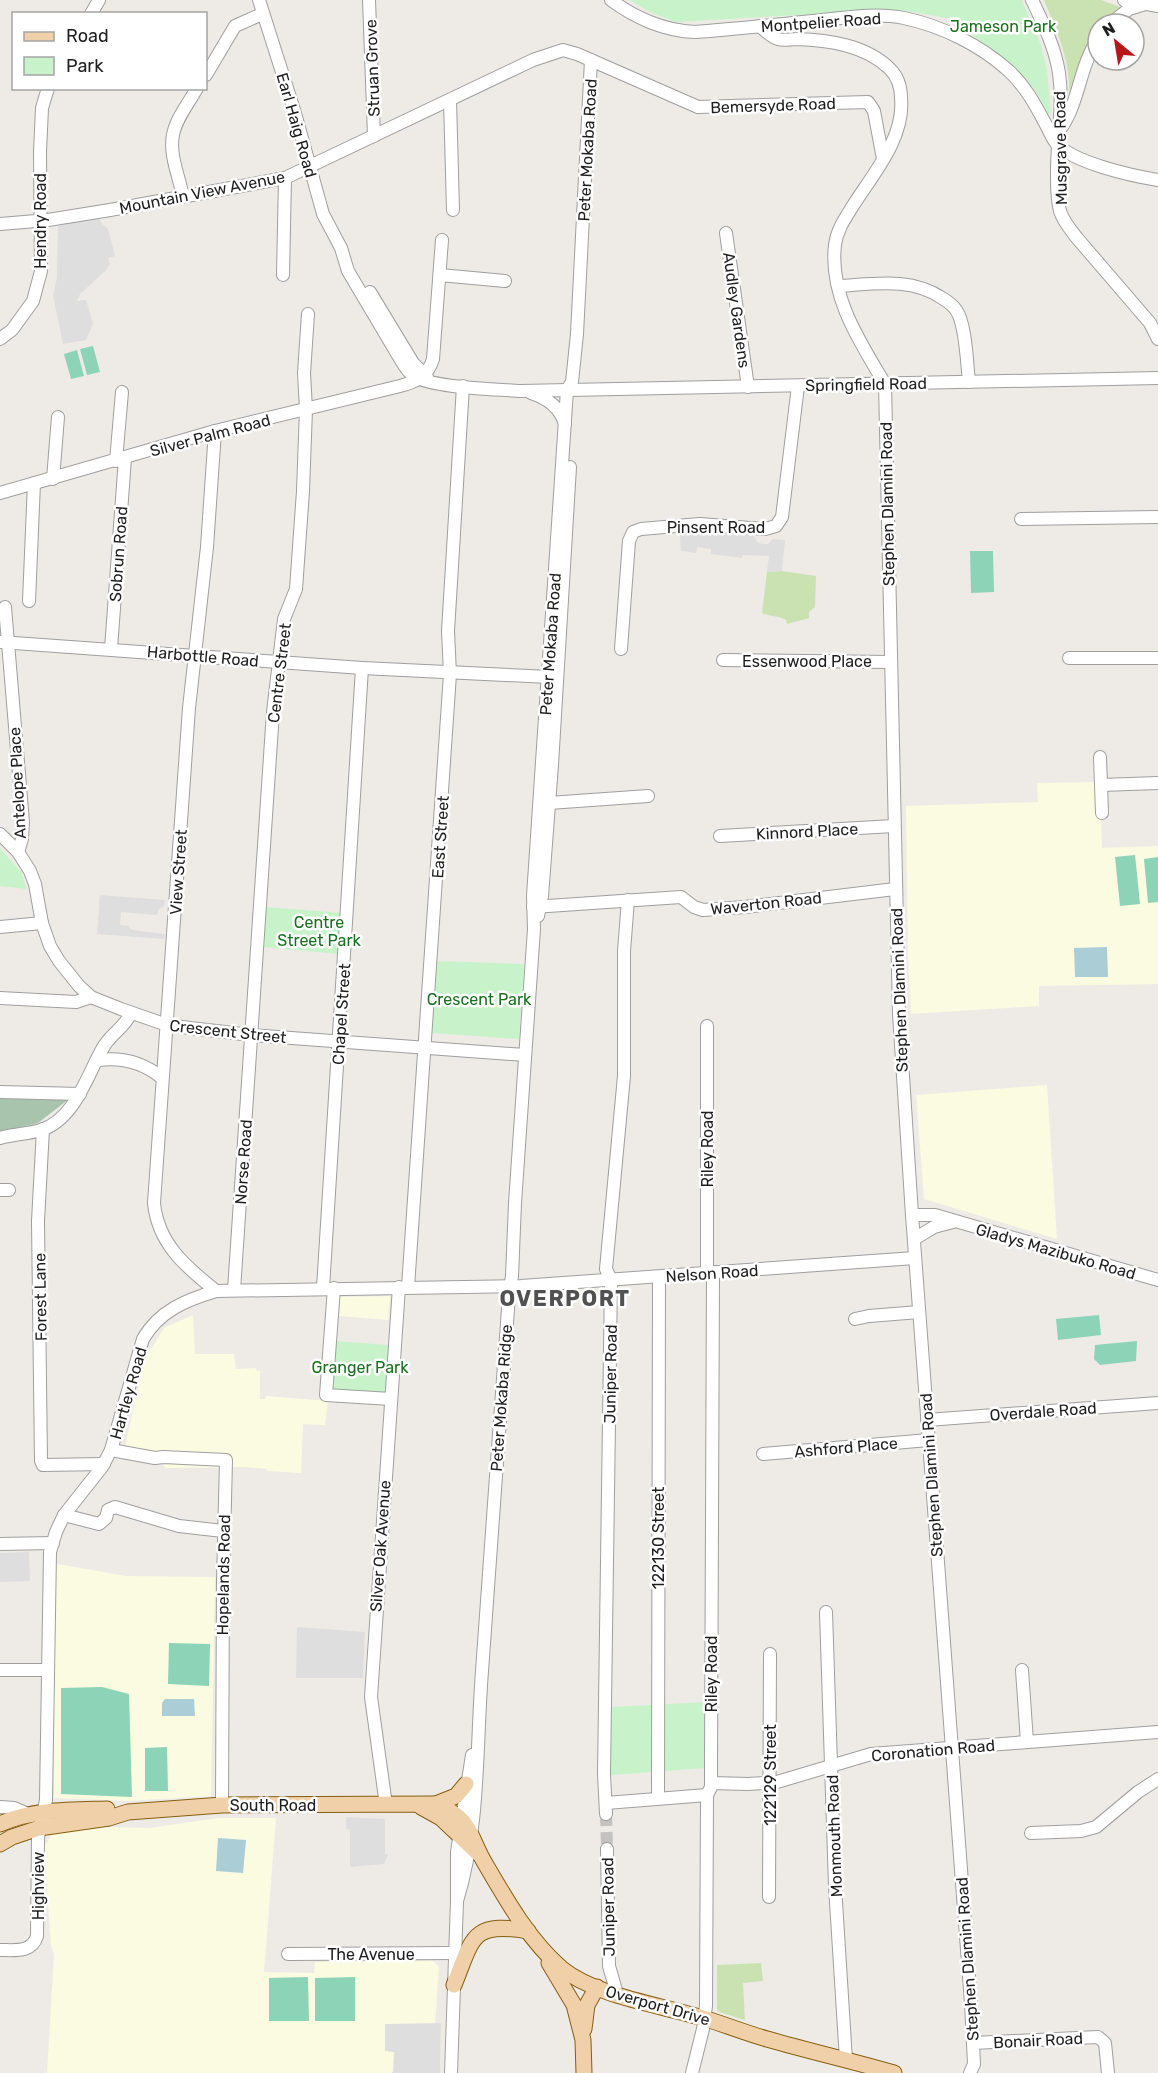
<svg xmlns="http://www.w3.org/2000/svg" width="1158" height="2073" viewBox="0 0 1158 2073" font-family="Rubik,sans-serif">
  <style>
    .education { fill: #fbfbe1 }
    .grass { fill: #cae2b2 }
    .cemetery { fill: #a9c4ad }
    .park { fill: #c8f3ca }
    .pitch { fill: #8dd3b7 }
    .parking { fill: #dedede }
    .water { fill: #abcdd6 }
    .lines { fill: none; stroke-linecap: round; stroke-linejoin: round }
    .minor-tunnel { stroke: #c4c2be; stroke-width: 12; stroke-dasharray: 12 6; stroke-linecap: butt }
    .minor-casing { stroke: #9f9f9f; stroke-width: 14 }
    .major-casing { stroke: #865e12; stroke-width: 17 }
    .minor { stroke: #fff; stroke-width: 12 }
    .major { stroke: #f0d0a8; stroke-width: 15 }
    .labels { text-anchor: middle; stroke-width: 5; stroke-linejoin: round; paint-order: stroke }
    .street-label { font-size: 16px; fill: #1e1e1e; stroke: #fff }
    .park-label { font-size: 16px; fill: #19701f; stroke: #fff }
    .district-label { font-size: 22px; font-weight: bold; letter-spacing: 1.5px; fill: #515151; stroke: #fff }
  </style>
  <rect width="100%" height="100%" fill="#eeebe6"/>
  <!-- education -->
  <g class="education">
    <polygon points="1095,782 1097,818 1101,819 1102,848 1158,846 1158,984 1039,986 1039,1006 911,1014 908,958 906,806 1038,802 1037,783"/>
    <polygon points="1047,1085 1057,1239 924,1199 916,1095"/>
    <polygon points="390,1296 388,1320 339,1316 340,1297"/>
    <polygon points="193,1315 195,1354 234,1354 236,1369 256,1368 256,1370 260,1371 260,1399 265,1399 266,1396 328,1401 325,1425 303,1424 301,1473 267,1471 267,1469 245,1467 165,1468 159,1455 125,1447 146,1351 151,1349 164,1328"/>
    <polygon points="52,1563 126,1576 215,1577 211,1796 127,1801 54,1798"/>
    <polygon points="219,1818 276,1818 264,1972 314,1973 315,1962 433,1961 439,1967 435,2023 441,2023 440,2073 47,2073 54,1955 51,1946 44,1847 52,1834 107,1827 149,1828"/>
  </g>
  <!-- grass -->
  <g class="grass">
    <path d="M1044,0H1101L1123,8L1106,24H1098V35L1069,98C1071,62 1058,33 1044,0Z"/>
    <path d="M782,571L816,576L815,607L809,612V618L787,624L786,620C778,615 770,617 762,613L767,572Z"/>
    <polygon points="761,1963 763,1981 743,1983 745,2020 719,2012 717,2009 717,1965"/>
  </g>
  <!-- cemetery -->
  <polygon class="cemetery" points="0,1099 69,1099 38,1123 0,1132"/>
  <!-- park -->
  <g class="park">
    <path d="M629,0H1022L1041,45L1047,70L1051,113L1048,114C1037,90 1023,72 1001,56C986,43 973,40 963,21L902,10H884L676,22L652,13Z"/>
    <polygon points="0,848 21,872 27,889 0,886"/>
    <polygon points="266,907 343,913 339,954 262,947"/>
    <polygon points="437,961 524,964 519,1039 431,1033"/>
    <polygon points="335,1341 388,1345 386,1393 332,1390"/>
    <polygon points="706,1702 706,1768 611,1775 611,1707"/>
  </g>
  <!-- pitch -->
  <g class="pitch">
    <polygon points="93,346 100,372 87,375 80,349"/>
    <polygon points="77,350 84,376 71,379 64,354"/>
    <polygon points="970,551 993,551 994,592 971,593"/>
    <polygon points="1135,855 1140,904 1120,906 1115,857"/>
    <polygon points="1158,857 1158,902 1148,903 1144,859"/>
    <polygon points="1099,1315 1101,1335 1058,1340 1056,1319"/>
    <polygon points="1137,1341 1136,1361 1100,1365 1094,1359 1095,1345"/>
    <polygon points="169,1643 210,1644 209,1686 168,1684"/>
    <polygon points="102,1687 129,1694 132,1797 61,1794 61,1688"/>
    <polygon points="167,1747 168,1791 145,1791 145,1748"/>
    <polygon points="308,1977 309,2021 269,2021 269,1978"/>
    <polygon points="355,1977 355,2021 315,2021 315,1978"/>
  </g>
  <!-- parking -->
  <g class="parking">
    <polygon points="98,217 102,224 108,229 115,256 108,258 110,264 106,270 80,294 77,301 86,300 93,324 86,340 63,344 53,295 57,278 58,226"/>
    <polygon points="702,530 753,535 758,543 763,544 768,544 773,539 785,540 782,571 767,572 769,556 742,555 742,558 711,554 711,549 697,547 696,553 681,551 680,534"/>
    <polygon points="100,895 165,900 164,906 158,910 157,915 121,912 120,925 129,926 129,928 133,930 165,934 164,939 97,934"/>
    <polygon points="29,1552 30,1581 0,1582 0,1553"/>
    <polygon points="297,1627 365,1632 363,1678 296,1678"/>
    <polygon points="346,1817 385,1819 385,1854 388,1854 384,1864 350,1867 350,1830 346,1828"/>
    <polygon points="441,2023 440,2073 391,2073 393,2072 394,2052 385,2051 385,2024"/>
  </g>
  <!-- water -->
  <g class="water">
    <polygon points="1107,947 1108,977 1075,977 1074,948"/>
    <polygon points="165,1699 194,1699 195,1716 162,1716 162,1703"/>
    <polygon points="218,1838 246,1840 243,1873 216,1871"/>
  </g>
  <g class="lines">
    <!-- minor-tunnel -->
    <polyline class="minor-tunnel" points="606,1814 607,1849"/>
    <!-- minor casing -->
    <g class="minor-casing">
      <g id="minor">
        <path d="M259,0L295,113L323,214L341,248L348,271L402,362C405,367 409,373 414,376C433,388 496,389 520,391L1158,378"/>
        <polyline points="369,0 374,136"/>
        <path d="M611,0C635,18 665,31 695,32C734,29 774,25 813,21C842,18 875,12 904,18C942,26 980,45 1009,71C1025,86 1035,104 1045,123C1049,130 1052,138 1056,143C1073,163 1133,176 1158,180"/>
        <path d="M1032,0C1043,23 1055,47 1059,73C1064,108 1056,144 1057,179C1057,189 1057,200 1060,211C1063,221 1070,229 1077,238L1150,323L1158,339"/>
        <polyline points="1124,0 1158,6"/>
        <polyline points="91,14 99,0"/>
        <polyline points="1110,24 1129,9 1145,4"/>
        <path d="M760,26C765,31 771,37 778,39C784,41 790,39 796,39C828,40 866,45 890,69C897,76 901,87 901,98C905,137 874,173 854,204C846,217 837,229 835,245C829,296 860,342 885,384L899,1014L912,1215L971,2003L974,2064L970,2073"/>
        <polyline points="206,75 235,26 262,14"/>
        <polyline points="450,100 453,210"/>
        <path d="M1059,131C1080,103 1078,69 1098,39"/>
        <path d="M183,196C179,177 169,154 173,135C176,118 189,103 197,88"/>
        <polyline points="0,224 48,220 110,210 285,178 533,60 563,50 577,54 698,107 868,102 874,111 883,159"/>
        <polyline points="726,233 748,387"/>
        <polyline points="283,275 285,178"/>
        <polyline points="440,275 505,281"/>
        <path d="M839,286C874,284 911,277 942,298C947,301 953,305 956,310C966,323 967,365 969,382"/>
        <polyline points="370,292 413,363 427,377"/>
        <polyline points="0,339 12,330 33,301 41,271 40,152 42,108 48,88"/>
        <path d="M531,393C547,398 560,407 565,424"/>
        <path d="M215,431L207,547L189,708L154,1203C158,1244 186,1267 216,1291"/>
        <polyline points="116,461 122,392"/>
        <polyline points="53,479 58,417"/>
        <path d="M0,493L215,431L400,386C416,382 428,376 433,359L442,240"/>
        <polyline points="1021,519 1158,517"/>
        <polyline points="29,601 34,483"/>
        <polyline points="5,607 23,822 22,839 18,852"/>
        <polyline points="0,642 362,668 549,677"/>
        <polyline points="111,649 125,458"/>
        <polyline points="621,649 629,541 633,532 641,529 700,524 765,529 776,526 782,517 798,386"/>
        <polyline points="1069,658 1158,658"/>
        <polyline points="723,660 890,662"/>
        <polyline points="1100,757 1102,813"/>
        <polyline points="1101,785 1158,783"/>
        <polyline points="549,803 648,796"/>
        <polyline points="0,834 18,852 30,871 35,884 42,923 50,946 59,961 79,986 91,997 121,1009 167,1025 190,1028 251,1035 525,1055"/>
        <polyline points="720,836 894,826"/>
        <polyline points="533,907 681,897 694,907 703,910 745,907 895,889"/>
        <polyline points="538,916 542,896 552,765 570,467"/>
        <polyline points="0,927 42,923"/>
        <polyline points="0,998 76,1002 91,997"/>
        <path d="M98,1060C122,1057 143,1062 162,1078"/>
        <polyline points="0,1092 80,1094"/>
        <polyline points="43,1129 38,1221 41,1461 43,1465 104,1464"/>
        <path d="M0,1138C13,1134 28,1134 41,1130C76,1119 88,1072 104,1046C112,1033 125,1027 131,1013"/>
        <polyline points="0,1190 9,1190"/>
        <polyline points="912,1215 935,1215 1158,1280"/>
        <polyline points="914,1239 934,1227 953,1222"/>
        <polyline points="707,1273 707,1026"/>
        <polyline points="408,1287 450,674 448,631 463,386"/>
        <polyline points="323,1288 362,668"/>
        <polyline points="334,1288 326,1395 391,1399"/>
        <polyline points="234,1290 273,712 284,619 296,589 303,491 306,409 304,373 308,314"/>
        <polyline points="855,1319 869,1316 919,1312"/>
        <polyline points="927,1420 1158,1403"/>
        <polyline points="111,1450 155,1458 163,1457 226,1460 223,1580 222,1805"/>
        <polyline points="763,1454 929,1440"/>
        <polyline points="64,1515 99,1524 106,1518 108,1510 115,1507 179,1526 223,1531"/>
        <polyline points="0,1544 53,1543"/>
        <polyline points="826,1612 835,1886 846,2060"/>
        <polyline points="0,1670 48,1670"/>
        <polyline points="1022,1670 1027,1742"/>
        <polyline points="711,1783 748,1784 777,1782 871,1754 1158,1732"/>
        <polyline points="658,1798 659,1277"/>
        <polyline points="606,1803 707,1795"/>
        <polyline points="386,1805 371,1697 399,1287"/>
        <polyline points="0,1807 14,1808 30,1815"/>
        <polyline points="606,1814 604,1774 611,1280 606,1269 624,1076 624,951 628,900"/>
        <polyline points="1031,1833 1081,1831 1096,1827 1138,1792 1158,1779"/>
        <polyline points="607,1849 609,1966 617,1994"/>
        <polyline points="769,1897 770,1654"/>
        <path d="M457,1901C480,1826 476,1749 482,1671C490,1546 500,1421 509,1295L512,1276L515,1203L534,929L533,896L567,390L572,382L577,334L591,60"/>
        <path d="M0,1950C15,1950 32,1953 37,1936L38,1837L46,1800L50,1552L56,1532L64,1515L102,1467L111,1450L143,1339C159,1311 186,1300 216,1291L521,1286L915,1258"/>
        <polyline points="288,1954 454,1953"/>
        <polyline points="973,2043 1098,2037 1105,2043 1108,2073"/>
        <polyline points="451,2073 457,1901 457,1852 472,1755"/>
        <polyline points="692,2073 703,2029 706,2006 707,1795 711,1787 711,1766 713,1272"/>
      </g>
    </g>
    <!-- major casing -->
    <g class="major-casing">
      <g id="major">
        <polyline points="436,1804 456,1796 466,1784"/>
        <polyline points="421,1807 441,1818 479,1854"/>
        <path d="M0,1824C32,1809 72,1810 107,1809"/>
        <path d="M0,1844L12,1837L39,1828L109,1818L128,1812L222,1805L436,1804C474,1820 468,1836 486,1865C507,1901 529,1940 561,1968C597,1997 662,2005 706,2019C726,2025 746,2033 767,2039C809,2051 852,2061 894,2073"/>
        <polyline points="549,1963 574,2005 583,2040 584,2073"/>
        <path d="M454,1985C473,1938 471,1921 528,1931"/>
        <polyline points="584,2029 587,2005 597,1987"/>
      </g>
    </g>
    <!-- minor -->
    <use href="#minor" class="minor"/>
    <!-- major -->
    <use href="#major" class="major"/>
  </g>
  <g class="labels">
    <!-- street labels -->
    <g class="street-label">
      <text transform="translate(821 22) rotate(-4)" y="6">Montpelier Road</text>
      <text transform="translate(372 68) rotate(-92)" y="6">Struan Grove</text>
      <text transform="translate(773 105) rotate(-2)" y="6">Bemersyde Road</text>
      <text transform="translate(297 125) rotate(74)" y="6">Earl Haig Road</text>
      <text transform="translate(1060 148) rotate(-91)" y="6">Musgrave Road</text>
      <text transform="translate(587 150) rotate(-87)" y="6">Peter Mokaba Road</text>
      <text transform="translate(202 192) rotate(-11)" y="6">Mountain View Avenue</text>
      <text transform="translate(40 221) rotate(-90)" y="6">Hendry Road</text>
      <text transform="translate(737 310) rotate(82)" y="6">Audley Gardens</text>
      <text transform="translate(866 384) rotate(-1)" y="6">Springfield Road</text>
      <text transform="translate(210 435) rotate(-15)" y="6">Silver Palm Road</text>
      <text transform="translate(887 504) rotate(-91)" y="6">Stephen Dlamini Road</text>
      <text x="716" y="533">Pinsent Road</text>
      <text transform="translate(118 554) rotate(-86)" y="6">Sobrun Road</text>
      <text transform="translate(550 644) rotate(-86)" y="6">Peter Mokaba Road</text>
      <text transform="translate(203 656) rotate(5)" y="6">Harbottle Road</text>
      <text x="807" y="667">Essenwood Place</text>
      <text transform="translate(279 673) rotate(-83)" y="6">Centre Street</text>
      <text transform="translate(17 783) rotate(-93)" y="6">Antelope Place</text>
      <text transform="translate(807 831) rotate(-3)" y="6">Kinnord Place</text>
      <text transform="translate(440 837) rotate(-86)" y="6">East Street</text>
      <text transform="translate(178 872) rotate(-86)" y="6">View Street</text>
      <text transform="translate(766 903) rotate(-6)" y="6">Waverton Road</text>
      <text transform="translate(899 990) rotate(-92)" y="6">Stephen Dlamini Road</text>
      <text transform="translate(341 1014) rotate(-86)" y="6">Chapel Street</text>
      <text transform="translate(228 1031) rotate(6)" y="6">Crescent Street</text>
      <text transform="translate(707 1149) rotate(-90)" y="6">Riley Road</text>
      <text transform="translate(243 1162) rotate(-86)" y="6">Norse Road</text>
      <text transform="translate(1056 1251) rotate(16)" y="6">Gladys Mazibuko Road</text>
      <text transform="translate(712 1273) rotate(-4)" y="6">Nelson Road</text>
      <text transform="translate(40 1297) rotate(-91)" y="6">Forest Lane</text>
      <text transform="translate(610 1374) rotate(-89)" y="6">Juniper Road</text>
      <text transform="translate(128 1393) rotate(-74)" y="6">Hartley Road</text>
      <text transform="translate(501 1398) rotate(-86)" y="6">Peter Mokaba Ridge</text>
      <text transform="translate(1043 1411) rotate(-4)" y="6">Overdale Road</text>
      <text transform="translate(846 1447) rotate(-5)" y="6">Ashford Place</text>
      <text transform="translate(931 1475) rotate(-94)" y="6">Stephen Dlamini Road</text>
      <text transform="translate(658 1538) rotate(-90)" y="6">122130 Street</text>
      <text transform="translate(380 1546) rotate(-86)" y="6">Silver Oak Avenue</text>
      <text transform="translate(223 1575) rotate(-89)" y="6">Hopelands Road</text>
      <text transform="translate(711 1674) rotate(-90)" y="6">Riley Road</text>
      <text transform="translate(933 1750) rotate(-5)" y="6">Coronation Road</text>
      <text transform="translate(770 1775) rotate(-90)" y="6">122129 Street</text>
      <text x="273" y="1811">South Road</text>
      <text transform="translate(834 1836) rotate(-92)" y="6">Monmouth Road</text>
      <text transform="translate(38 1886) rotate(-90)" y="6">Highview</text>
      <text transform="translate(608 1907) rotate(-91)" y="6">Juniper Road</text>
      <text x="371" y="1960">The Avenue</text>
      <text transform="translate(967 1959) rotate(-94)" y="6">Stephen Dlamini Road</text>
      <text transform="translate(658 2005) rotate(16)" y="6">Overport Drive</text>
      <text transform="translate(1038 2040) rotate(-3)" y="6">Bonair Road</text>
    </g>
    <!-- park labels -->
    <g class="park-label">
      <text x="1003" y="32">Jameson Park</text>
      <text x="319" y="928">Centre<tspan x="319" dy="18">Street Park</tspan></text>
      <text x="479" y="1005">Crescent Park</text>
      <text x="360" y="1373">Granger Park</text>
    </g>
    <!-- district labels -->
    <g class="district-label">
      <text x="565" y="1306">OVERPORT</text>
    </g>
  </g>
  <!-- legend -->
  <rect x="12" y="12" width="195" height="78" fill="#ffffff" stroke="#a5a5a5" stroke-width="1.5"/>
  <rect x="24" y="32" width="30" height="9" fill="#f0d0a8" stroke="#a5a5a5" stroke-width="1.5"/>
  <text x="66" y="42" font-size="18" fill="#1e1e1e">Road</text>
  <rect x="24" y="57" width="30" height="18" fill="#c8f3ca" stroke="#a5a5a5" stroke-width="1.5"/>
  <text x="66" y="72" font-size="18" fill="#1e1e1e">Park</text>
  <!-- north arrow -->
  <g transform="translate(1116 42) rotate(330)"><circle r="28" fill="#ffffff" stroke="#a5a5a5" stroke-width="1.5"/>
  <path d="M0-4.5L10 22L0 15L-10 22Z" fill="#b4181b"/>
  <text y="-9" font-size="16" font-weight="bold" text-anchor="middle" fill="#1e1e1e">N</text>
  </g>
</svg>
